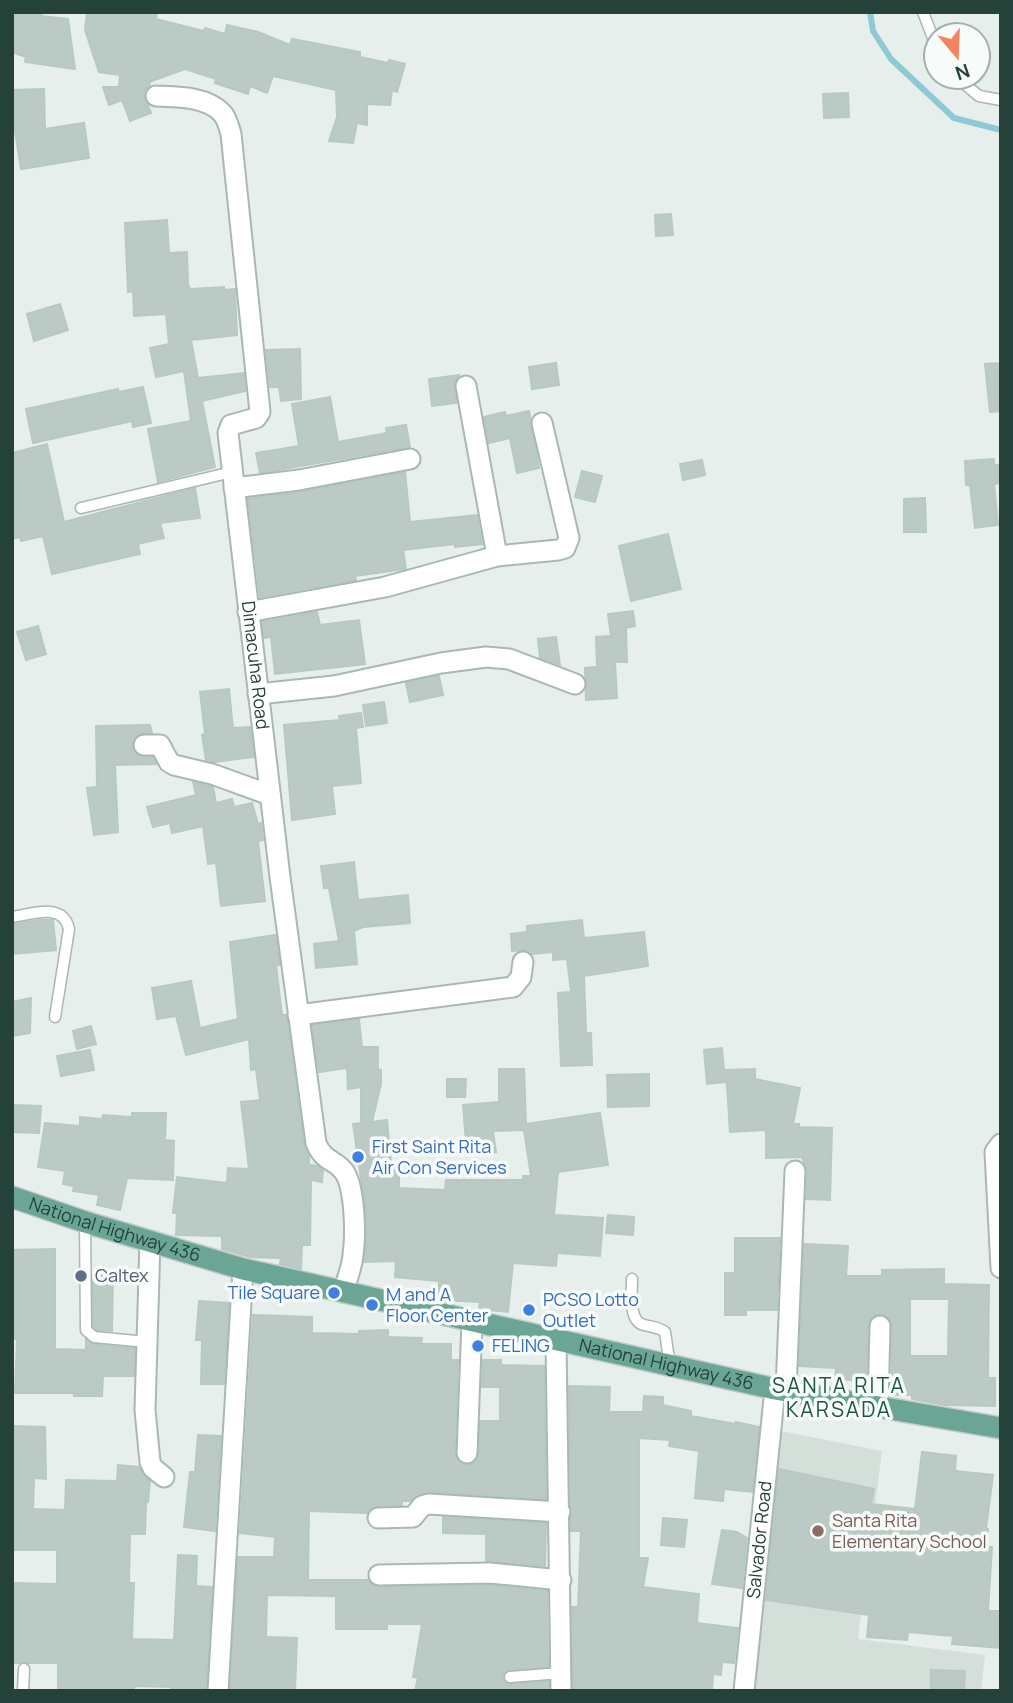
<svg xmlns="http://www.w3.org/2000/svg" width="1013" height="1703" viewBox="0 0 1013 1703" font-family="Manrope,sans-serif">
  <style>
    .built { fill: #d4dfda }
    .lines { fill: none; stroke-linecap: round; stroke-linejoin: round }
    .stream { stroke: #8ec9d4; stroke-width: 6 }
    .building { fill: #bbcac4; stroke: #b8c9c2; stroke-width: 2; fill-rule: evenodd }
    .service-casing { stroke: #a8b8b2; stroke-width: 13 }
    .minor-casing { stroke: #a8b8b2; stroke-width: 23 }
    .primary-casing { stroke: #c2cac8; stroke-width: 24 }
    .service { stroke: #fff; stroke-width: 10 }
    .minor { stroke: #fff; stroke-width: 19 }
    .primary { stroke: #6aa596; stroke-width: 21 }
    .shop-dot { fill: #3f7fe0; stroke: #f7fbf9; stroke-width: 2.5 }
    .service-dot { fill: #5c6f8a; stroke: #f7fbf9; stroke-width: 2.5 }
    .education-dot { fill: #8d6e63; stroke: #f7fbf9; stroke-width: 2.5 }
    .labels { text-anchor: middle; stroke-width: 7; stroke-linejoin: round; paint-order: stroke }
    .street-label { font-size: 18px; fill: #24423a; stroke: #f7fbf9 }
    .shop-label { font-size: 18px; fill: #366cbe; stroke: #f7fbf9; text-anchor: start }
    .service-label { font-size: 18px; fill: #4e5e75; stroke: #f7fbf9; text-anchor: start }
    .education-label { font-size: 18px; fill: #785e54; stroke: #f7fbf9; text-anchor: start }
    .quarter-label { font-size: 21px; letter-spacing: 2px; fill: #1f5548; stroke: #f7fbf9 }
  </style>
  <rect width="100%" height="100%" fill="#e6efeb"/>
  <!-- built -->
  <polygon class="built" points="776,1430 882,1451 858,1639 985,1655 981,1691 741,1691"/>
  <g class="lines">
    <!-- stream -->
    <polyline class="stream" points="870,12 873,31 891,59 954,118 1001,130"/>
  </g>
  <!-- building -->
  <g class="building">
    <polygon points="12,12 42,12 41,16 68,19 75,69 25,62 26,57 12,52"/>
    <polygon points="87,12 157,12 156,19 204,31 205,28 225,34 227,25 258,32 290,45 292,39 360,52 360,57 388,63 389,60 405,64 397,92 392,90 390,105 367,104 367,125 357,123 353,143 329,141 337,117 336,90 273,76 267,93 250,86 248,94 215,83 216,79 185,69 149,82 150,86 144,96 151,113 130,121 122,100 109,105 103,87 119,87 120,75 99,72 85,30"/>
    <polygon points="44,89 45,129 84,123 89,158 21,169 12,112 12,90"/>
    <polygon points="848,93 849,117 824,118 823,94"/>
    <polygon points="671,214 673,235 656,236 655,215"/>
    <polygon points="167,220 169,253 187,252 188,285 190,289 224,287 224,290 235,289 237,335 191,340 198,378 244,373 245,391 202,401 215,467 158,482 148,429 191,421 184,371 156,377 150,348 169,344 166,314 134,316 133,291 128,292 125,223"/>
    <polygon points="60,304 68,330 34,341 27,314"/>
    <polygon points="300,349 301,399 281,401 279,387 270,387 266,350"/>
    <polygon points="556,363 559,385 532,389 529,367"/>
    <polygon points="1001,363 1001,411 990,412 985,364"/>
    <polygon points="459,375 454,383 457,403 432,406 429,379"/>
    <polygon points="143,387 151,423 133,427 132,421 33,443 26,409 118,389 119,392"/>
    <polygon points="330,397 338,442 387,433 386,428 406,425 410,447 260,473 256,453 299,446 292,404"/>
    <polygon points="529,411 539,468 517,473 510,438 489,443 484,417 505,412 506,416"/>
    <polygon points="47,444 64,522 195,488 200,518 160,523 164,538 138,544 140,554 52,574 43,536 21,541 20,537 12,539 12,453"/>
    <polygon points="994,459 994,465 1001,465 1001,483 994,484 998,525 975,528 970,485 966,485 965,461"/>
    <polygon points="702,460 705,475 683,480 680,464"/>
    <polygon points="582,471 602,476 595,502 575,497"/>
    <polygon points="405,472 410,522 477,515 482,544 455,547 455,544 403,550 406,569 355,576 356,580 260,597 248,499 301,492"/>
    <polygon points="925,498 926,532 904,532 904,499"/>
    <polygon points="668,534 681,589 631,601 619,546"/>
    <polygon points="633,611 635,626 626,628 627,662 615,662 617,698 586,700 585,668 597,667 596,637 611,636 608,614"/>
    <polygon points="317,612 320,625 359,620 365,664 275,674 271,637 264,638 262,622"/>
    <polygon points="38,626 46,654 26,660 17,632"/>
    <polygon points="556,637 560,665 540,658 538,639"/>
    <polygon points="439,676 443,695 410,702 406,683"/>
    <polygon points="229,689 233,728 250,727 254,757 214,762 206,760 202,735 205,734 200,692"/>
    <polygon points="384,702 387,723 366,726 363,705"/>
    <polygon points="361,713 363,727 356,728 361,783 332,786 335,814 292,820 284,725 340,720 339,716"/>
    <polygon points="150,725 152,733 137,735 132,746 137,755 153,757 156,764 115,765 118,832 94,835 87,788 97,787 96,726"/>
    <polygon points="193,782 213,787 216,803 232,799 234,807 252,803 258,824 261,823 263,840 258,841 265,901 221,906 216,863 208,864 203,826 172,833 170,823 153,827 147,807 196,795"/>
    <polygon points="354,862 358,900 408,895 410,923 363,927 354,931 357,964 316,968 314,944 339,941 329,888 324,888 321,866"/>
    <polygon points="39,920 53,920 56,950 12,954 12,924"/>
    <polygon points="582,920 584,938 644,932 648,966 584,976 586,1033 591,1033 592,1065 561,1066 558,993 571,992 567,959 553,960 553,952 532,954 529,950 512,951 511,934 527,932 527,926"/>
    <polygon points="276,935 280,965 276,965 282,1015 286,1015 287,1019 304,1145 309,1157 309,1165 318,1166 323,1170 322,1182 311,1180 310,1245 302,1245 301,1269 280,1264 281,1258 250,1257 222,1249 222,1236 176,1235 177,1213 173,1213 177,1177 227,1183 228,1168 249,1169 241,1102 260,1100 256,1069 251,1070 249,1039 186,1055 176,1016 157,1019 152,988 191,981 200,1028 238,1019 230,942"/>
    <polygon points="31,998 30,1033 12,1036 12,1002"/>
    <polygon points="359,1019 362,1047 378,1047 378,1070 381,1070 381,1084 372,1122 387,1120 391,1164 399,1163 399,1188 445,1190 446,1180 523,1180 523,1176 531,1176 524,1130 493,1131 496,1152 467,1155 463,1105 499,1102 499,1069 524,1069 526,1124 600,1113 608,1165 558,1172 554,1215 603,1218 600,1256 557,1253 556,1266 513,1263 508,1312 479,1309 480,1302 439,1300 439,1281 395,1277 396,1261 364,1262 366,1212 353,1124 361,1123 361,1087 348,1089 347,1068 319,1072 312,1025"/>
    <polygon points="91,1026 96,1044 77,1049 73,1031"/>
    <polygon points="722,1048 725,1082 707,1084 704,1050"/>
    <polygon points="90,1050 94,1070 61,1076 57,1056"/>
    <polygon points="755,1069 755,1079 800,1088 793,1124 799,1124 799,1127 832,1128 830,1200 806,1199 807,1172 802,1157 766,1158 766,1130 730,1132 726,1070"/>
    <polygon points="649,1074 649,1106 608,1107 607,1075"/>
    <polygon points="447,1079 466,1079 465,1097 447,1097"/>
    <polygon points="12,1105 41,1106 39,1133 12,1132"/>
    <polygon points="132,1113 166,1113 165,1140 174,1141 173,1180 127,1178 120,1210 97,1205 99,1195 73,1191 74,1186 63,1184 65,1171 38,1167 45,1123 80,1126 80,1117 102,1119 103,1115 132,1117"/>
    <polygon points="608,1215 634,1217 633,1235 606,1233"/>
    <polygon points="735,1238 780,1238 777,1310 746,1310 746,1315 725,1315 725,1273 735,1273"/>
    <path d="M804,1244L848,1246L846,1276H882V1270L944,1269V1284L989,1285L988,1378H995V1406L945,1405L912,1399V1395H891L892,1326L890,1320L881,1314L874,1316L868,1325L866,1381L835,1379L836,1368L799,1366ZM910,1299H949L948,1356H910Z"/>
    <polygon points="55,1249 55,1349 86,1350 86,1340 93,1344 135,1348 134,1376 103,1376 102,1396 74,1396 74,1393 15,1393 17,1339 12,1339 12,1250"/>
    <polygon points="93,1275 113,1275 112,1331 97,1330 93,1327"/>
    <polygon points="199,1301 229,1303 224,1384 201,1384 202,1340 196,1340"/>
    <polygon points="253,1315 312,1317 312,1333 359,1334 359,1331 388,1330 388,1337 422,1338 421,1344 451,1344 451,1360 458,1360 455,1453 457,1459 466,1465 472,1464 478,1459 480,1421 500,1421 500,1387 482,1387 483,1360 501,1360 501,1365 544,1366 546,1499 429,1492 418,1495 410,1501 402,1501 402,1505 377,1506 367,1513 309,1511 308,1580 368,1580 373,1585 379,1587 490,1585 547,1591 548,1667 509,1670 503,1677 504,1682 510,1684 549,1681 549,1691 415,1691 418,1678 413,1677 422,1624 387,1624 387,1629 336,1629 336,1596 267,1595 266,1637 297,1638 295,1691 230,1691 238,1557 274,1557 275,1537 240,1533"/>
    <polygon points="569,1386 610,1387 609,1412 643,1412 644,1396 663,1397 663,1405 691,1411 691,1416 736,1424 736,1422 759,1427 752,1492 724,1489 723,1501 695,1498 699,1451 669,1446 670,1440 639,1438 639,1558 648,1558 643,1587 699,1594 697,1623 738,1628 734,1663 722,1662 721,1675 713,1674 712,1691 573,1691 572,1607 578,1607 581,1531 571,1531"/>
    <polygon points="12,1426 45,1427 46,1479 34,1478 33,1509 65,1510 66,1480 117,1481 118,1465 139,1467 150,1481 148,1502 146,1501 145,1534 130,1534 129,1583 134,1583 132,1639 174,1640 178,1555 197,1556 196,1586 212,1587 206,1691 171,1691 171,1687 134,1686 134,1691 58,1691 58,1663 12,1663 12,1583 57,1584 57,1550 12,1550"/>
    <polygon points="198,1435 221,1436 215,1531 184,1527 190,1472 195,1472"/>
    <polygon points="922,1452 956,1456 955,1471 993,1475 986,1529 988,1529 987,1547 992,1547 988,1611 1001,1611 1001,1648 952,1644 953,1636 908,1632 907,1640 867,1637 869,1615 766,1600 779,1469 874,1489 871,1504 915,1509"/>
    <polygon points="443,1517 546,1523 545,1566 486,1561 486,1534 443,1533"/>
    <polygon points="663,1518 687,1520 684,1547 661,1545"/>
    <polygon points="722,1530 737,1532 747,1538 742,1588 712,1584"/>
    <polygon points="931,1670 965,1671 964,1691 931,1691"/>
  </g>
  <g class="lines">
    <!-- service casing -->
    <g class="service-casing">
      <g id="service">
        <polyline points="923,12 936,46"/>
        <polyline points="956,77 979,96 1001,100"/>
        <polyline points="81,508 232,472"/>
        <path d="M12,917C33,914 63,902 69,929L55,1017"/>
        <polyline points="85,1222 86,1330 94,1337 147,1342"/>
        <path d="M632,1279C632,1293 628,1321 644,1325C652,1327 659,1327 665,1332L670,1366"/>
        <polyline points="510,1677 561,1673"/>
        <polyline points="23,1691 24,1669"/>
      </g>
    </g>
    <!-- minor casing -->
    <g class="minor-casing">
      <g id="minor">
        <path id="s1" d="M156,96C176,97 206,96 222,113C227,118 229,127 231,134L260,412L256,418L231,425L228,433L280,877L316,1143C324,1163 336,1159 345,1173C355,1190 356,1235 353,1255C352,1267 347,1280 343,1292"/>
        <polyline points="466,386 497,556"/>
        <polyline points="234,488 299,480 410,459"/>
        <polyline points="248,612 385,587 497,556 558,550 565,548 569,538 542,423"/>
        <polyline points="258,694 334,686 441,663 486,657 509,659 575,684"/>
        <polyline points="144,745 160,745 169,762 174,765 212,774 270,795"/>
        <polyline points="298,1015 513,987 521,977 523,962"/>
        <polyline points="1001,1144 995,1152 1001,1268"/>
        <polyline points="150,1241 145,1410 150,1462 153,1468 164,1477"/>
        <polyline points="556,1340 561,1691"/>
        <polyline points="786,1390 795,1171"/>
        <polyline points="878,1405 880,1326"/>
        <polyline points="467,1453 472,1321"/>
        <polyline points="378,1518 413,1517 422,1506 429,1504 560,1512"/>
        <polyline points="379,1575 490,1573 561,1580"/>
        <polyline points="218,1691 243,1269"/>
        <path id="s2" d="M744,1691L775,1389"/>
      </g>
    </g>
    <!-- primary casing -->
    <g class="primary-casing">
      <g id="primary">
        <path id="s3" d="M12,1197L85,1222L243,1269L775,1389L1001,1428"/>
      </g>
    </g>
    <!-- service -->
    <use href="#service" class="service"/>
    <!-- minor -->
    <use href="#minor" class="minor"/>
    <!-- primary -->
    <use href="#primary" class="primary"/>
  </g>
  <!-- markers -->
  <g class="shop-dot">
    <circle cx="358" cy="1157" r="7"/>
    <circle cx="334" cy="1293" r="7"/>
    <circle cx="372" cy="1305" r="7"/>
    <circle cx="529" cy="1310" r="7"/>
    <circle cx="478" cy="1346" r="7"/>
  </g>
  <circle class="service-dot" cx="81" cy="1276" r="7"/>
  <circle class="education-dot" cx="818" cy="1531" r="7"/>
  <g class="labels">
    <!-- street labels -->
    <g class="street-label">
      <text dy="6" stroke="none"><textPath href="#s1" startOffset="648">Dimacuha Road</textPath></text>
      <text dy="6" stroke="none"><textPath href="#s3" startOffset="108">National Highway 436</textPath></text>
      <text dy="6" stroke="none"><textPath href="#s3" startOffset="676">National Highway 436</textPath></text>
      <text dy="6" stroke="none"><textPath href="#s2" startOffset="152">Salvador Road</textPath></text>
    </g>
    <!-- shop labels -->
    <g class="shop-label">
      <text x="372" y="1153">First Saint Rita<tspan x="372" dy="21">Air Con Services</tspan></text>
      <text x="320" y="1299" text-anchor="end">Tile Square</text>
      <text x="386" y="1301">M and A<tspan x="386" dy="21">Floor Center</tspan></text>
      <text x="543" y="1306">PCSO Lotto<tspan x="543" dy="21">Outlet</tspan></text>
      <text x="492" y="1352">FELING</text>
    </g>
    <!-- service labels -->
    <g class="service-label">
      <text x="95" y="1282">Caltex</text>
    </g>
    <!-- education labels -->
    <g class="education-label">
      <text x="832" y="1527">Santa Rita<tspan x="832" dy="21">Elementary School</tspan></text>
    </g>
    <!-- quarter labels -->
    <g class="quarter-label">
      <text x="839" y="1393">SANTA RITA<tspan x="839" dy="24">KARSADA</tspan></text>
    </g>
  </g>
  <!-- border -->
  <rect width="1013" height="1703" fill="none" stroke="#24423a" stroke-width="28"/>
  <!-- north arrow -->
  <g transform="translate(957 56) rotate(161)"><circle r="33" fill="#f7fbf9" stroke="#a3b1ad" stroke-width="2"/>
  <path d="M0-5L12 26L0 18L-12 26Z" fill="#f4845f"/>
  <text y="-10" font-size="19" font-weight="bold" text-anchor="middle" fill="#24423a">N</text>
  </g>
</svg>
